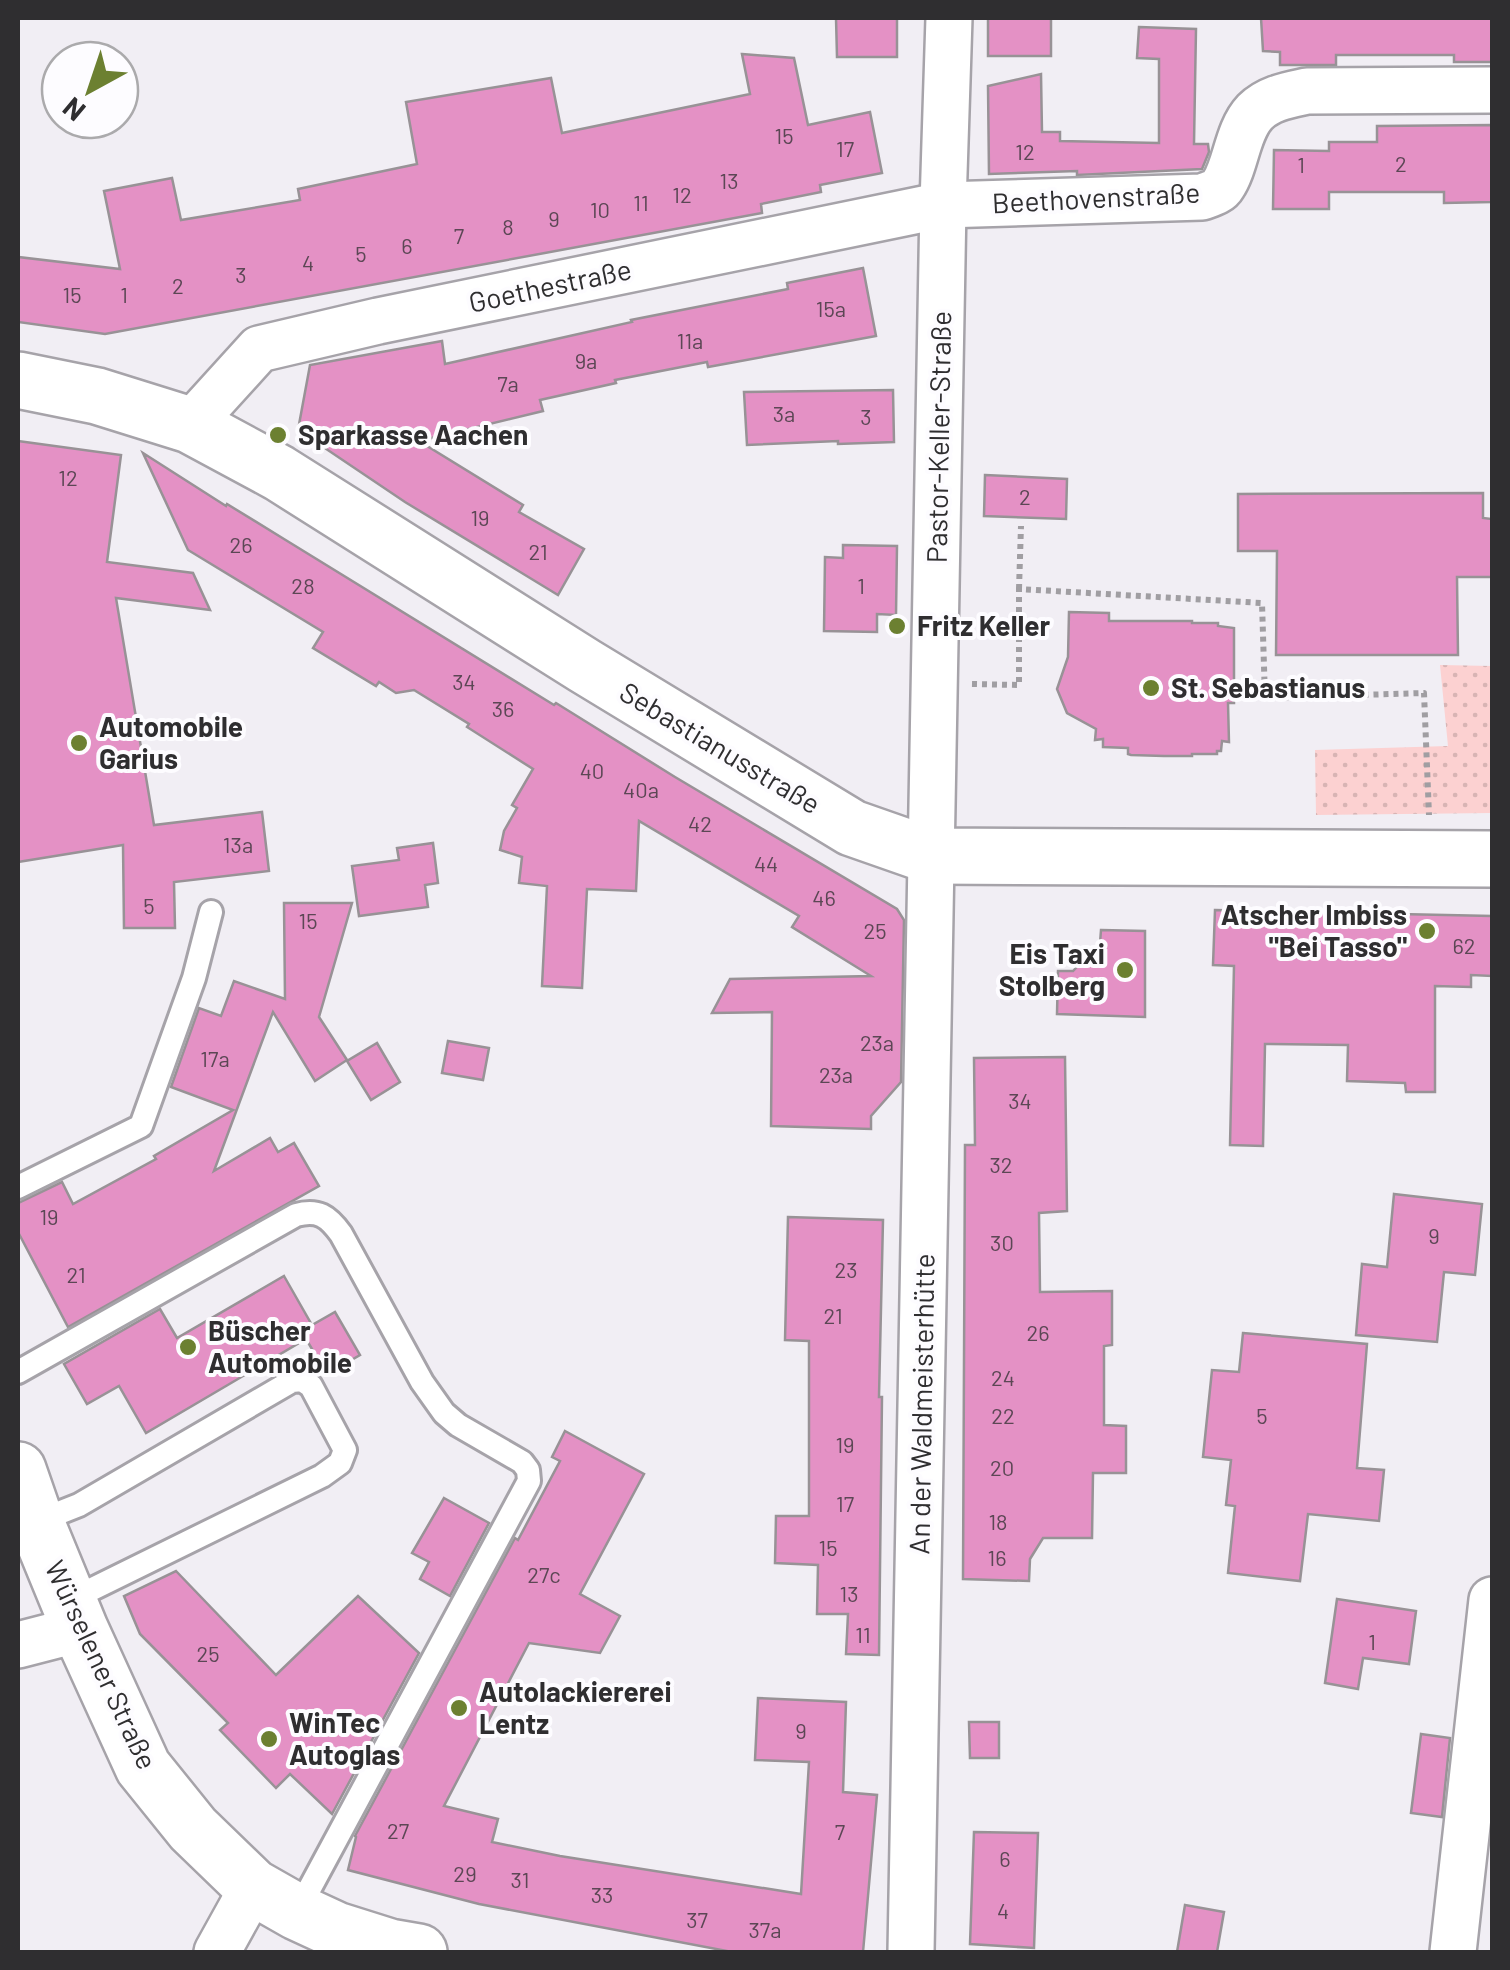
<svg xmlns="http://www.w3.org/2000/svg" width="1510" height="1970" viewBox="0 0 1510 1970" font-family="Barlow,sans-serif">
  <style>
    .grass { fill: url(#grass-dots) }
    .building { fill: #e491c5; stroke: #989296; stroke-width: 2.5 }
    .lines { fill: none; stroke-linecap: round; stroke-linejoin: round }
    .service-casing { stroke: #a6a3a9; stroke-width: 28 }
    .minor-casing { stroke: #a6a3a9; stroke-width: 50 }
    .secondary-casing { stroke: #a6a3a9; stroke-width: 60 }
    .path { stroke: #a09ea2; stroke-width: 6; stroke-dasharray: 5 5; stroke-linecap: butt }
    .service { stroke: #fff; stroke-width: 22 }
    .minor { stroke: #fff; stroke-width: 45 }
    .secondary { stroke: #fff; stroke-width: 55 }
    .poi-dot { fill: #6c8031; stroke: #fdfcff; stroke-width: 4 }
    .labels { text-anchor: middle; stroke-width: 8; stroke-linejoin: round; paint-order: stroke }
    .number-label { font-size: 22px; fill: #5c4755 }
    .street-label { font-size: 28px; fill: #2f2e30; stroke: #fdfcff }
    .poi-label { font-size: 28px; font-weight: bold; fill: #2f2e30; stroke: #fdfcff; text-anchor: start }
  </style>
  <defs>
    <pattern id="grass-dots" width="8" height="8" patternUnits="userSpaceOnUse" patternTransform="scale(2.5)"><rect width="8" height="8" fill="#fcd1d1"/><path d="M2 2h.1M6 6h.1" fill="none" stroke="#d8b4b4" stroke-width="1.8" stroke-linecap="round"/></pattern>
  </defs>
  <rect width="100%" height="100%" fill="#f1eef4"/>
  <!-- grass -->
  <polygon class="grass" points="1440,665 1492,666 1492,813 1316,815 1315,750 1448,746"/>
  <!-- building -->
  <g class="building">
    <polygon points="836,18 897,18 897,57 837,57"/>
    <rect x="988" y="18" width="63" height="38"/>
    <polygon points="1261,18 1492,18 1492,62 1454,62 1454,55 1336,55 1336,65 1280,65 1280,52 1263,51"/>
    <polygon points="1139,27 1196,29 1194,144 1208,144 1209,152 1202,169 1077,175 1077,171 989,174 988,86 1041,74 1042,132 1060,132 1060,141 1159,143 1159,59 1137,58"/>
    <polygon points="742,54 794,58 808,125 870,112 882,173 820,185 821,192 761,204 762,213 105,334 18,322 18,257 120,269 104,191 172,178 181,220 300,200 298,189 417,164 406,102 551,78 562,133 750,94"/>
    <polygon points="1492,125 1492,202 1444,203 1444,192 1329,192 1329,209 1273,209 1274,150 1329,151 1329,142 1377,142 1377,126"/>
    <polygon points="863,268 876,336 708,367 707,362 615,380 616,383 540,400 543,411 419,441 523,505 519,512 584,549 558,595 405,502 298,430 310,365 442,341 445,364 632,322 631,320 788,289 787,283"/>
    <polygon points="893,390 894,442 838,444 838,441 747,445 744,392"/>
    <polygon points="18,441 121,455 107,562 193,573 210,610 116,598 154,825 262,812 269,871 174,882 175,928 124,928 123,845 18,862"/>
    <polygon points="143,453 226,506 227,504 284,539 554,705 556,703 675,777 897,909 904,920 901,1082 871,1116 871,1129 771,1126 772,1012 712,1013 730,979 871,976 792,927 799,916 639,821 636,891 587,889 582,988 542,986 547,886 519,883 522,857 500,850 504,831 517,808 512,805 533,769 467,727 469,724 414,690 396,693 379,682 376,686 313,648 323,632 188,550"/>
    <polygon points="985,475 1067,479 1066,519 984,516"/>
    <polygon points="1483,493 1483,518 1492,519 1492,577 1457,577 1458,655 1276,655 1277,551 1238,551 1238,494"/>
    <polygon points="843,545 897,546 896,615 877,614 877,632 824,631 825,557 843,558"/>
    <polygon points="1069,612 1109,613 1109,621 1192,621 1192,623 1218,623 1218,626 1234,628 1234,703 1228,703 1229,742 1222,741 1221,751 1217,751 1217,754 1192,754 1192,756 1164,756 1131,755 1128,754 1128,748 1103,747 1103,739 1095,740 1096,729 1067,713 1057,689 1068,657"/>
    <polygon points="433,843 438,883 425,885 428,907 359,916 352,866 399,860 397,848"/>
    <polygon points="284,903 352,903 319,1017 347,1060 315,1081 273,1012 214,1171 270,1138 278,1152 294,1143 319,1186 68,1327 18,1232 18,1203 62,1182 73,1204 156,1159 154,1156 233,1110 171,1087 199,1008 221,1016 234,981 285,999"/>
    <polygon points="1215,910 1492,916 1492,976 1471,975 1471,987 1435,986 1435,1092 1406,1092 1405,1083 1347,1081 1348,1045 1265,1044 1263,1146 1230,1145 1234,966 1213,965"/>
    <polygon points="1101,930 1145,931 1145,1017 1057,1014 1058,971 1073,971 1100,943"/>
    <polygon points="448,1041 489,1048 483,1080 442,1073"/>
    <polygon points="377,1043 400,1082 371,1100 347,1061"/>
    <polygon points="1065,1057 1067,1211 1039,1213 1040,1292 1112,1291 1112,1345 1104,1346 1104,1425 1126,1426 1126,1473 1093,1473 1092,1538 1043,1538 1030,1559 1029,1581 963,1579 965,1145 975,1145 974,1058"/>
    <polygon points="1394,1194 1482,1204 1475,1275 1444,1272 1437,1342 1356,1335 1362,1264 1387,1267"/>
    <polygon points="788,1217 883,1220 879,1397 882,1397 879,1655 846,1654 848,1614 817,1614 818,1565 775,1563 776,1516 809,1516 809,1341 785,1340"/>
    <polygon points="284,1276 312,1325 335,1312 360,1355 327,1374 306,1339 146,1433 119,1386 87,1404 64,1364 160,1309 177,1338"/>
    <polygon points="1243,1333 1367,1344 1357,1468 1384,1470 1379,1521 1308,1514 1300,1581 1228,1573 1235,1506 1226,1505 1231,1460 1203,1457 1212,1370 1239,1372"/>
    <polygon points="565,1431 644,1474 580,1594 620,1616 600,1653 529,1643 444,1806 498,1819 492,1842 560,1856 801,1894 809,1762 755,1760 758,1698 846,1702 843,1792 877,1795 863,1952 732,1952 479,1904 348,1870 356,1837 355,1836 515,1538 518,1540 560,1461 552,1457"/>
    <polygon points="444,1498 489,1523 450,1596 420,1579 429,1562 412,1553"/>
    <polygon points="176,1571 276,1675 358,1596 419,1653 332,1814 290,1774 276,1788 220,1730 228,1723 140,1634 124,1596"/>
    <polygon points="1337,1599 1416,1611 1409,1664 1363,1658 1358,1689 1325,1683"/>
    <polygon points="969,1722 999,1722 999,1758 970,1758"/>
    <polygon points="1421,1734 1450,1738 1442,1817 1411,1813"/>
    <polygon points="974,1832 1038,1833 1034,1948 970,1944"/>
    <polygon points="1185,1905 1224,1912 1217,1952 1177,1952"/>
  </g>
  <g class="lines">
    <!-- service casing -->
    <g class="service-casing">
      <g id="service">
        <polyline points="18,1187 141,1126 194,978 211,912"/>
        <path d="M18,1372L296,1215C318,1209 328,1216 341,1234L422,1382L444,1413L458,1425L522,1462L528,1470L529,1481L297,1912"/>
        <polyline points="36,1522 79,1505 292,1381 302,1380 311,1386 345,1450 340,1463 322,1476 68,1601"/>
      </g>
    </g>
    <!-- minor casing -->
    <g class="minor-casing">
      <g id="minor">
        <path d="M190,425L259,349L378,321L943,205L1202,197C1210,194 1219,192 1223,185C1236,166 1237,131 1255,112C1269,98 1289,95 1307,91L1492,90"/>
        <polyline points="18,1645 80,1629"/>
        <polyline points="217,1952 253,1887"/>
        <polyline points="911,1952 943,205 949,18"/>
        <polyline points="1453,1952 1492,1600"/>
      </g>
    </g>
    <!-- secondary casing -->
    <g class="secondary-casing">
      <g id="secondary">
        <polyline points="18,380 97,396 190,425 279,473 585,666 852,828 932,856 1492,859"/>
        <polyline points="18,1470 36,1522 80,1629 143,1767 193,1829 253,1887 297,1912 336,1930 390,1947 419,1952"/>
      </g>
    </g>
    <!-- path -->
    <g class="path">
      <polyline points="1019,589 1021,526"/>
      <polyline points="972,684 1019,685 1019,589 1262,603 1265,698 1424,693 1429,815"/>
    </g>
    <!-- service -->
    <use href="#service" class="service"/>
    <!-- minor -->
    <use href="#minor" class="minor"/>
    <!-- secondary -->
    <use href="#secondary" class="secondary"/>
  </g>
  <!-- markers -->
  <g class="poi-dot">
    <circle cx="278" cy="435" r="10"/>
    <circle cx="897" cy="626" r="10"/>
    <circle cx="1151" cy="688" r="10"/>
    <circle cx="79" cy="743" r="10"/>
    <circle cx="1427" cy="931" r="10"/>
    <circle cx="1125" cy="970" r="10"/>
    <circle cx="188" cy="1347" r="10"/>
    <circle cx="459" cy="1708" r="10"/>
    <circle cx="269" cy="1739" r="10"/>
  </g>
  <g class="labels">
    <!-- number labels -->
    <g class="number-label">
      <text x="784" y="144">15</text>
      <text x="845" y="157">17</text>
      <text x="1025" y="160">12</text>
      <text x="1401" y="172">2</text>
      <text x="1301" y="173">1</text>
      <text x="729" y="189">13</text>
      <text x="682" y="203">12</text>
      <text x="641" y="211">11</text>
      <text x="600" y="218">10</text>
      <text x="554" y="227">9</text>
      <text x="508" y="235">8</text>
      <text x="459" y="244">7</text>
      <text x="407" y="254">6</text>
      <text x="361" y="262">5</text>
      <text x="308" y="271">4</text>
      <text x="241" y="283">3</text>
      <text x="178" y="294">2</text>
      <text x="72" y="303">15</text>
      <text x="124" y="303">1</text>
      <text x="831" y="317">15a</text>
      <text x="690" y="349">11a</text>
      <text x="586" y="369">9a</text>
      <text x="508" y="392">7a</text>
      <text x="784" y="422">3a</text>
      <text x="866" y="425">3</text>
      <text x="68" y="486">12</text>
      <text x="1025" y="505">2</text>
      <text x="480" y="526">19</text>
      <text x="241" y="553">26</text>
      <text x="538" y="560">21</text>
      <text x="303" y="594">28</text>
      <text x="861" y="594">1</text>
      <text x="464" y="690">34</text>
      <text x="503" y="717">36</text>
      <text x="592" y="779">40</text>
      <text x="641" y="798">40a</text>
      <text x="700" y="832">42</text>
      <text x="238" y="853">13a</text>
      <text x="766" y="872">44</text>
      <text x="824" y="906">46</text>
      <text x="149" y="914">5</text>
      <text x="308" y="929">15</text>
      <text x="875" y="939">25</text>
      <text x="1464" y="954">62</text>
      <text x="877" y="1051">23a</text>
      <text x="215" y="1067">17a</text>
      <text x="836" y="1083">23a</text>
      <text x="1020" y="1109">34</text>
      <text x="1001" y="1173">32</text>
      <text x="49" y="1225">19</text>
      <text x="1434" y="1244">9</text>
      <text x="1002" y="1251">30</text>
      <text x="846" y="1278">23</text>
      <text x="76" y="1283">21</text>
      <text x="833" y="1324">21</text>
      <text x="1038" y="1341">26</text>
      <text x="1003" y="1386">24</text>
      <text x="1003" y="1424">22</text>
      <text x="1262" y="1424">5</text>
      <text x="845" y="1453">19</text>
      <text x="1002" y="1476">20</text>
      <text x="845" y="1512">17</text>
      <text x="998" y="1530">18</text>
      <text x="828" y="1556">15</text>
      <text x="997" y="1566">16</text>
      <text x="544" y="1583">27c</text>
      <text x="849" y="1602">13</text>
      <text x="863" y="1643">11</text>
      <text x="1372" y="1650">1</text>
      <text x="208" y="1662">25</text>
      <text x="801" y="1739">9</text>
      <text x="398" y="1839">27</text>
      <text x="840" y="1840">7</text>
      <text x="1005" y="1867">6</text>
      <text x="465" y="1882">29</text>
      <text x="520" y="1888">31</text>
      <text x="602" y="1903">33</text>
      <text x="1003" y="1919">4</text>
      <text x="697" y="1928">37</text>
      <text x="765" y="1938">37a</text>
    </g>
    <!-- street labels -->
    <g class="street-label">
      <text transform="translate(1096 198) rotate(-3)" y="10">Beethovenstraße</text>
      <text transform="translate(550 286) rotate(-12)" y="10">Goethestraße</text>
      <text transform="translate(939 437) rotate(-89)" y="10">Pastor-Keller-Straße</text>
      <text transform="translate(720 748) rotate(31)" y="10">Sebastianusstraße</text>
      <text transform="translate(922 1404) rotate(-89)" y="10">An der Waldmeisterhütte</text>
      <text transform="translate(101 1665) rotate(65)" y="10">Würselener Straße</text>
    </g>
    <!-- poi labels -->
    <g class="poi-label">
      <text x="298" y="445">Sparkasse Aachen</text>
      <text x="917" y="636">Fritz Keller</text>
      <text x="1171" y="698">St. Sebastianus</text>
      <text x="99" y="737">Automobile<tspan x="99" dy="32">Garius</tspan></text>
      <text x="1407" y="925" text-anchor="end">Atscher Imbiss<tspan x="1407" dy="32">"Bei Tasso"</tspan></text>
      <text x="1105" y="964" text-anchor="end">Eis Taxi<tspan x="1105" dy="32">Stolberg</tspan></text>
      <text x="208" y="1341">Büscher<tspan x="208" dy="32">Automobile</tspan></text>
      <text x="479" y="1702">Autolackiererei<tspan x="479" dy="32">Lentz</tspan></text>
      <text x="289" y="1733">WinTec<tspan x="289" dy="32">Autoglas</tspan></text>
    </g>
  </g>
  <!-- border -->
  <rect width="1510" height="1970" fill="none" stroke="#2f2e30" stroke-width="40"/>
  <!-- north arrow -->
  <g transform="translate(90 90) rotate(220)"><circle r="48" fill="#fdfcff" stroke="#abaaac" stroke-width="2.5"/>
  <path d="M0-8L18 38L0 25L-18 38Z" fill="#6c8031"/>
  <text y="-15" font-size="28" font-weight="bold" text-anchor="middle" fill="#2f2e30">N</text>
  </g>
</svg>
